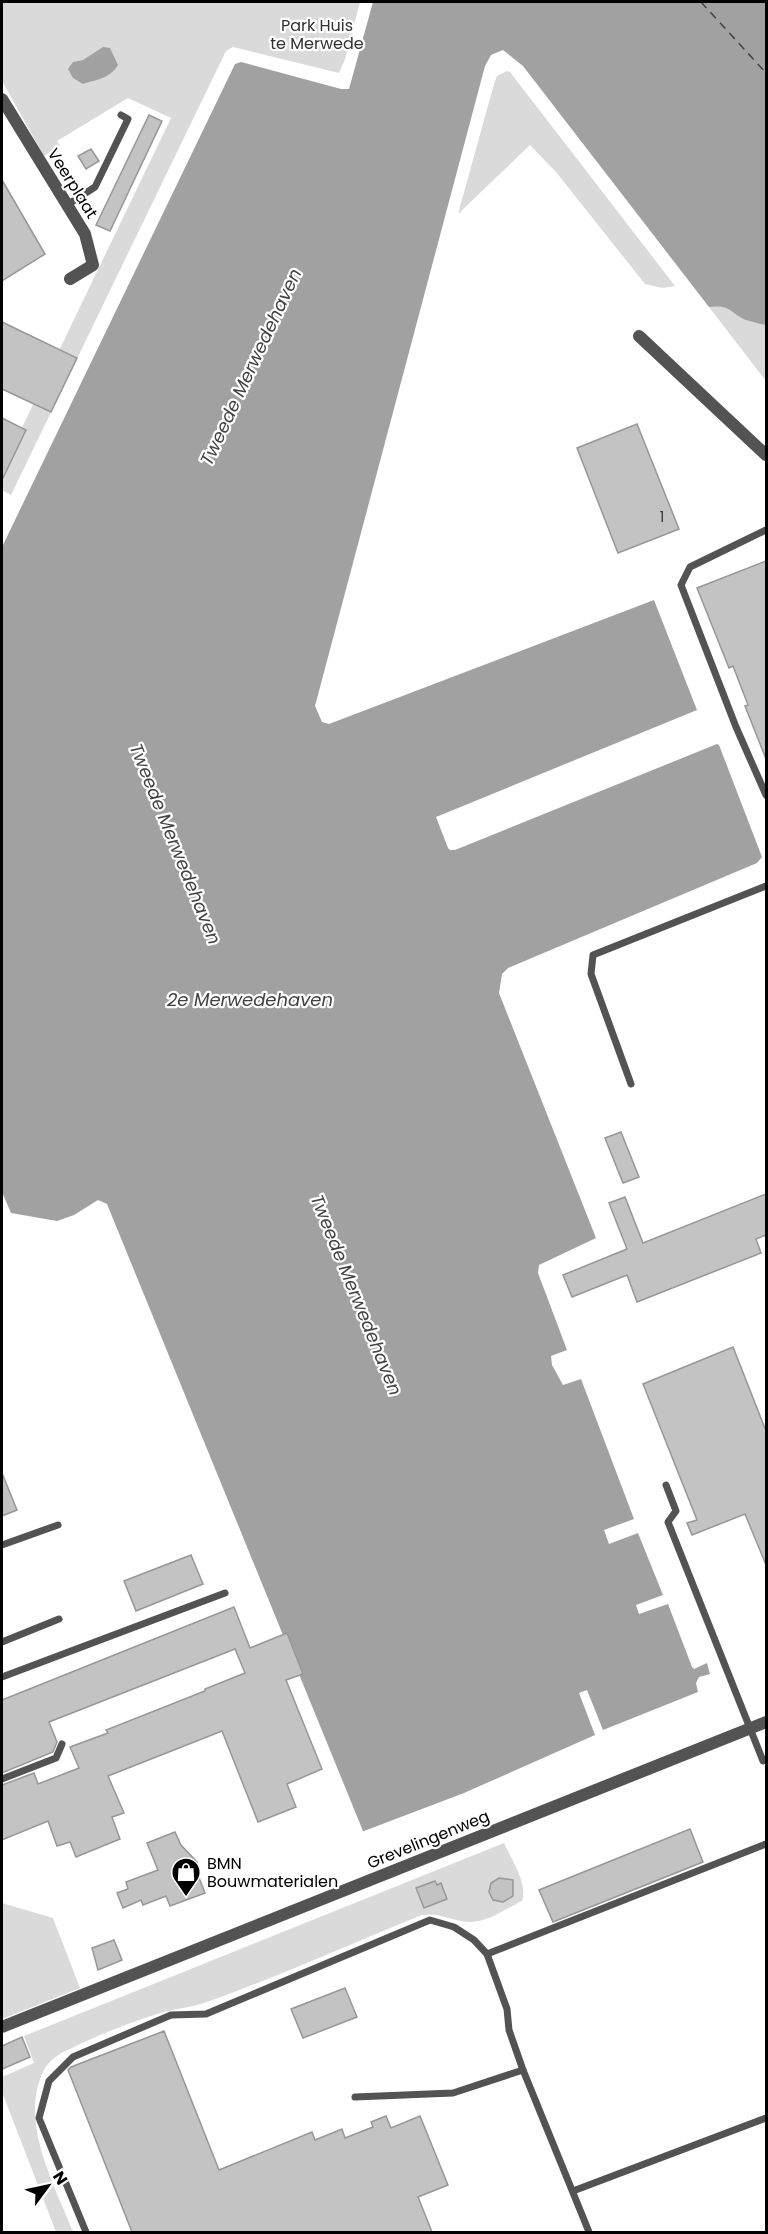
<svg xmlns="http://www.w3.org/2000/svg" width="768" height="2234" viewBox="0 0 768 2234" font-family="Poppins,sans-serif">
  <style>
    .green { fill: #dadada; fill-rule: evenodd }
    .water { fill: #a1a1a1 }
    .lines { fill: none; stroke-linecap: round; stroke-linejoin: round }
    .ferry { stroke: #424242; stroke-width: 1.5; stroke-dasharray: 8 6; stroke-linecap: butt }
    .building { fill: #c3c3c3; stroke: #979797; stroke-width: 1.5 }
    .lane { stroke: #535353; stroke-width: 7 }
    .street { stroke: #535353; stroke-width: 12 }
    .labels { text-anchor: middle; stroke-width: 4.5; stroke-linejoin: round; paint-order: stroke }
    .number-label { font-size: 14px; fill: #313131 }
    .park-label { font-size: 16px; fill: #313131; stroke: #fff }
    .street-label { font-size: 16px; fill: #000; stroke: #fff }
    .poi-label { font-size: 16px; fill: #000; stroke: #fff; text-anchor: start }
    .water-label { font-size: 18px; font-style: italic; fill: #424242; stroke: #fff }
  </style>
  <rect width="100%" height="100%" fill="#fff"/>
  <!-- green -->
  <g class="green">
    <path d="M2,2H360L345,59L339,73L233,47L226,51L11,495L2,490V469L171,118L128,98L57,141L60,146L44,156L2,81ZM83,60L104,78L98,79L73,62Z"/>
    <polygon points="507,71 510,72 675,286 662,288 645,284 556,172 530,145 458,214 494,84 497,76"/>
    <polygon points="719,306 732,309 745,319 766,325 766,381 709,307"/>
    <path d="M504,1843C511,1859 528,1883 522,1901C507,1908 487,1923 469,1922C452,1921 439,1912 422,1915C350,1944 280,1976 207,2002C190,2008 171,2009 154,2015C126,2024 96,2036 70,2049C59,2053 48,2061 43,2072C19,2122 55,2186 73,2232H56L2,2092V2077L34,2063L24,2036Z"/>
    <polygon points="2,1903 53,1918 80,1988 2,2019"/>
  </g>
  <!-- water -->
  <g class="water">
    <path d="M373,2H766V325C760,324 753,322 746,320C730,313 731,304 709,307L523,66L503,50L491,55L485,66L315,706L322,722L329,724L654,600L697,710L436,817L448,848L450,850H455L717,744L719,745L762,857L757,863L508,968L502,974L499,993L596,1238L539,1265L538,1273L567,1350L551,1356L552,1365L563,1385L581,1379L634,1519L604,1530L609,1544L638,1533L663,1595L636,1605L639,1614L668,1604L692,1667L694,1669L707,1663L710,1674L699,1677L696,1683L698,1692L603,1730L587,1690L579,1693L595,1735L464,1793L364,1831H363L107,1204L98,1200L74,1215L57,1221L11,1213L2,1192V547L235,64L241,62L341,89H349Z"/>
    <path d="M103,47L110,48L118,65C109,79 98,79 83,84L73,78L68,69L73,62L83,60Z"/>
  </g>
  <g class="lines">
    <!-- ferry -->
    <polyline class="ferry" points="701,2 766,73"/>
  </g>
  <!-- building -->
  <g class="building">
    <polygon points="149,115 162,121 110,231 96,225"/>
    <polygon points="91,149 99,161 86,169 78,156"/>
    <polygon points="2,180 45,254 2,281"/>
    <polygon points="2,322 77,358 51,412 2,389"/>
    <polygon points="2,418 26,430 2,480"/>
    <polygon points="637,424 679,529 618,553 577,448"/>
    <polygon points="766,561 766,759 745,706 748,705 733,666 729,668 697,588"/>
    <polygon points="621,1132 639,1177 623,1183 605,1138"/>
    <polygon points="766,1194 766,1235 756,1239 761,1253 637,1302 627,1275 572,1297 563,1275 627,1249 609,1203 625,1197 643,1243"/>
    <polygon points="733,1347 766,1431 766,1565 745,1514 692,1535 687,1523 697,1520 643,1384"/>
    <polygon points="2,1473 17,1510 2,1516"/>
    <polygon points="191,1555 203,1584 136,1611 124,1581"/>
    <polygon points="234,1607 250,1648 287,1633 303,1674 286,1680 322,1769 287,1784 296,1807 258,1822 222,1731 108,1776 124,1813 112,1817 120,1839 76,1857 70,1842 57,1846 48,1821 2,1840 2,1785 34,1773 38,1784 79,1768 70,1747 108,1733 106,1730 205,1691 205,1689 245,1673 235,1649 49,1722 57,1742 53,1752 2,1773 2,1700"/>
    <polygon points="690,1829 703,1862 553,1922 539,1890"/>
    <polygon points="175,1832 181,1845 197,1862 199,1869 196,1870 205,1893 170,1906 166,1896 143,1905 141,1900 123,1908 117,1893 128,1889 126,1882 158,1870 147,1843"/>
    <polygon points="499,1878 513,1880 513,1896 503,1902 493,1900 489,1892 491,1883"/>
    <polygon points="435,1881 437,1885 441,1883 447,1899 424,1908 416,1888"/>
    <polygon points="114,1940 122,1960 98,1970 92,1948"/>
    <polygon points="345,1988 357,2017 303,2038 291,2009"/>
    <polygon points="164,2031 219,2170 312,2132 315,2140 342,2129 345,2138 373,2127 371,2122 386,2116 391,2128 420,2116 448,2185 418,2197 432,2232 132,2232 68,2070 71,2067"/>
    <polygon points="22,2037 30,2057 2,2069 2,2046"/>
  </g>
  <g class="lines">
    <!-- lane -->
    <g class="lane">
      <polyline points="67,205 95,187 128,119 121,115"/>
      <polyline points="766,530 690,567 681,585 736,727 766,795"/>
      <polyline points="631,1084 591,974 593,955 766,886"/>
      <polyline points="666,1485 676,1511 668,1522 763,1761"/>
      <polyline points="2,1545 58,1525"/>
      <polyline points="2,1642 59,1619"/>
      <polyline points="2,1677 225,1593"/>
      <polyline points="2,1779 56,1758 62,1744"/>
      <polyline points="487,1954 766,1844"/>
      <polyline points="355,2097 453,2093 523,2070"/>
      <polyline points="573,2191 766,2118"/>
      <polyline points="86,2232 39,2118 49,2081 73,2057 171,2015 206,2014 430,1920 454,1927 474,1940 487,1954 507,2009 509,2030 523,2070 589,2232"/>
    </g>
    <!-- street -->
    <g class="street">
      <polyline points="2,99 85,234 93,265 70,279"/>
      <polyline points="639,336 766,455"/>
      <polyline points="2,2027 766,1722"/>
    </g>
  </g>
  <!-- icons -->
  <defs>
    <g id="shop-pin" transform="scale(1.5)"><path d="M0 17L-7.5 6A9.5 9.5 0 1 1 7.5 6Z" fill="#000" stroke="#fff"/><path d="M-5-2.5h2.3a2.7 3.5 0 0 1 5.4 0H5L5.5 6h-11ZM-1.5-2.5h3a1.5 2.3 0 0 0-3 0Z" fill="#fff"/></g>
  </defs>
  <g fill-rule="evenodd">
    <use href="#shop-pin" x="186" y="1872"/>
  </g>
  <g class="labels">
    <!-- number labels -->
    <g class="number-label">
      <text x="662" y="522">1</text>
    </g>
    <!-- park labels -->
    <g class="park-label">
      <text x="317" y="31">Park Huis<tspan x="317" dy="18">te Merwede</tspan></text>
    </g>
    <!-- street labels -->
    <g class="street-label">
      <text transform="translate(73 183) rotate(58)" y="6">Veerplaat</text>
      <text transform="translate(428 1839) rotate(-22)" y="6">Grevelingenweg</text>
    </g>
    <!-- poi labels -->
    <g class="poi-label">
      <text x="207" y="1869">BMN<tspan x="207" dy="18">Bouwmaterialen</tspan></text>
    </g>
    <!-- water labels -->
    <g class="water-label">
      <text transform="translate(251 367) rotate(-65)" y="6">Tweede Merwedehaven</text>
      <text transform="translate(175 844) rotate(68)" y="6">Tweede Merwedehaven</text>
      <text x="250" y="1006">2e Merwedehaven</text>
      <text transform="translate(356 1295) rotate(68)" y="6">Tweede Merwedehaven</text>
    </g>
  </g>
  <!-- border -->
  <rect width="768" height="2234" fill="none" stroke="#000000" stroke-width="6"/>
  <!-- north arrow -->
  <g transform="translate(48 2186) rotate(57)" stroke="#ffffff" stroke-width="4.5" paint-order="stroke">
  <path d="M0-4.5L10 22L0 15L-10 22Z" fill="#000000"/>
  <text y="-9" font-size="16" font-weight="bold" text-anchor="middle" fill="#000000">N</text>
  </g>
</svg>
